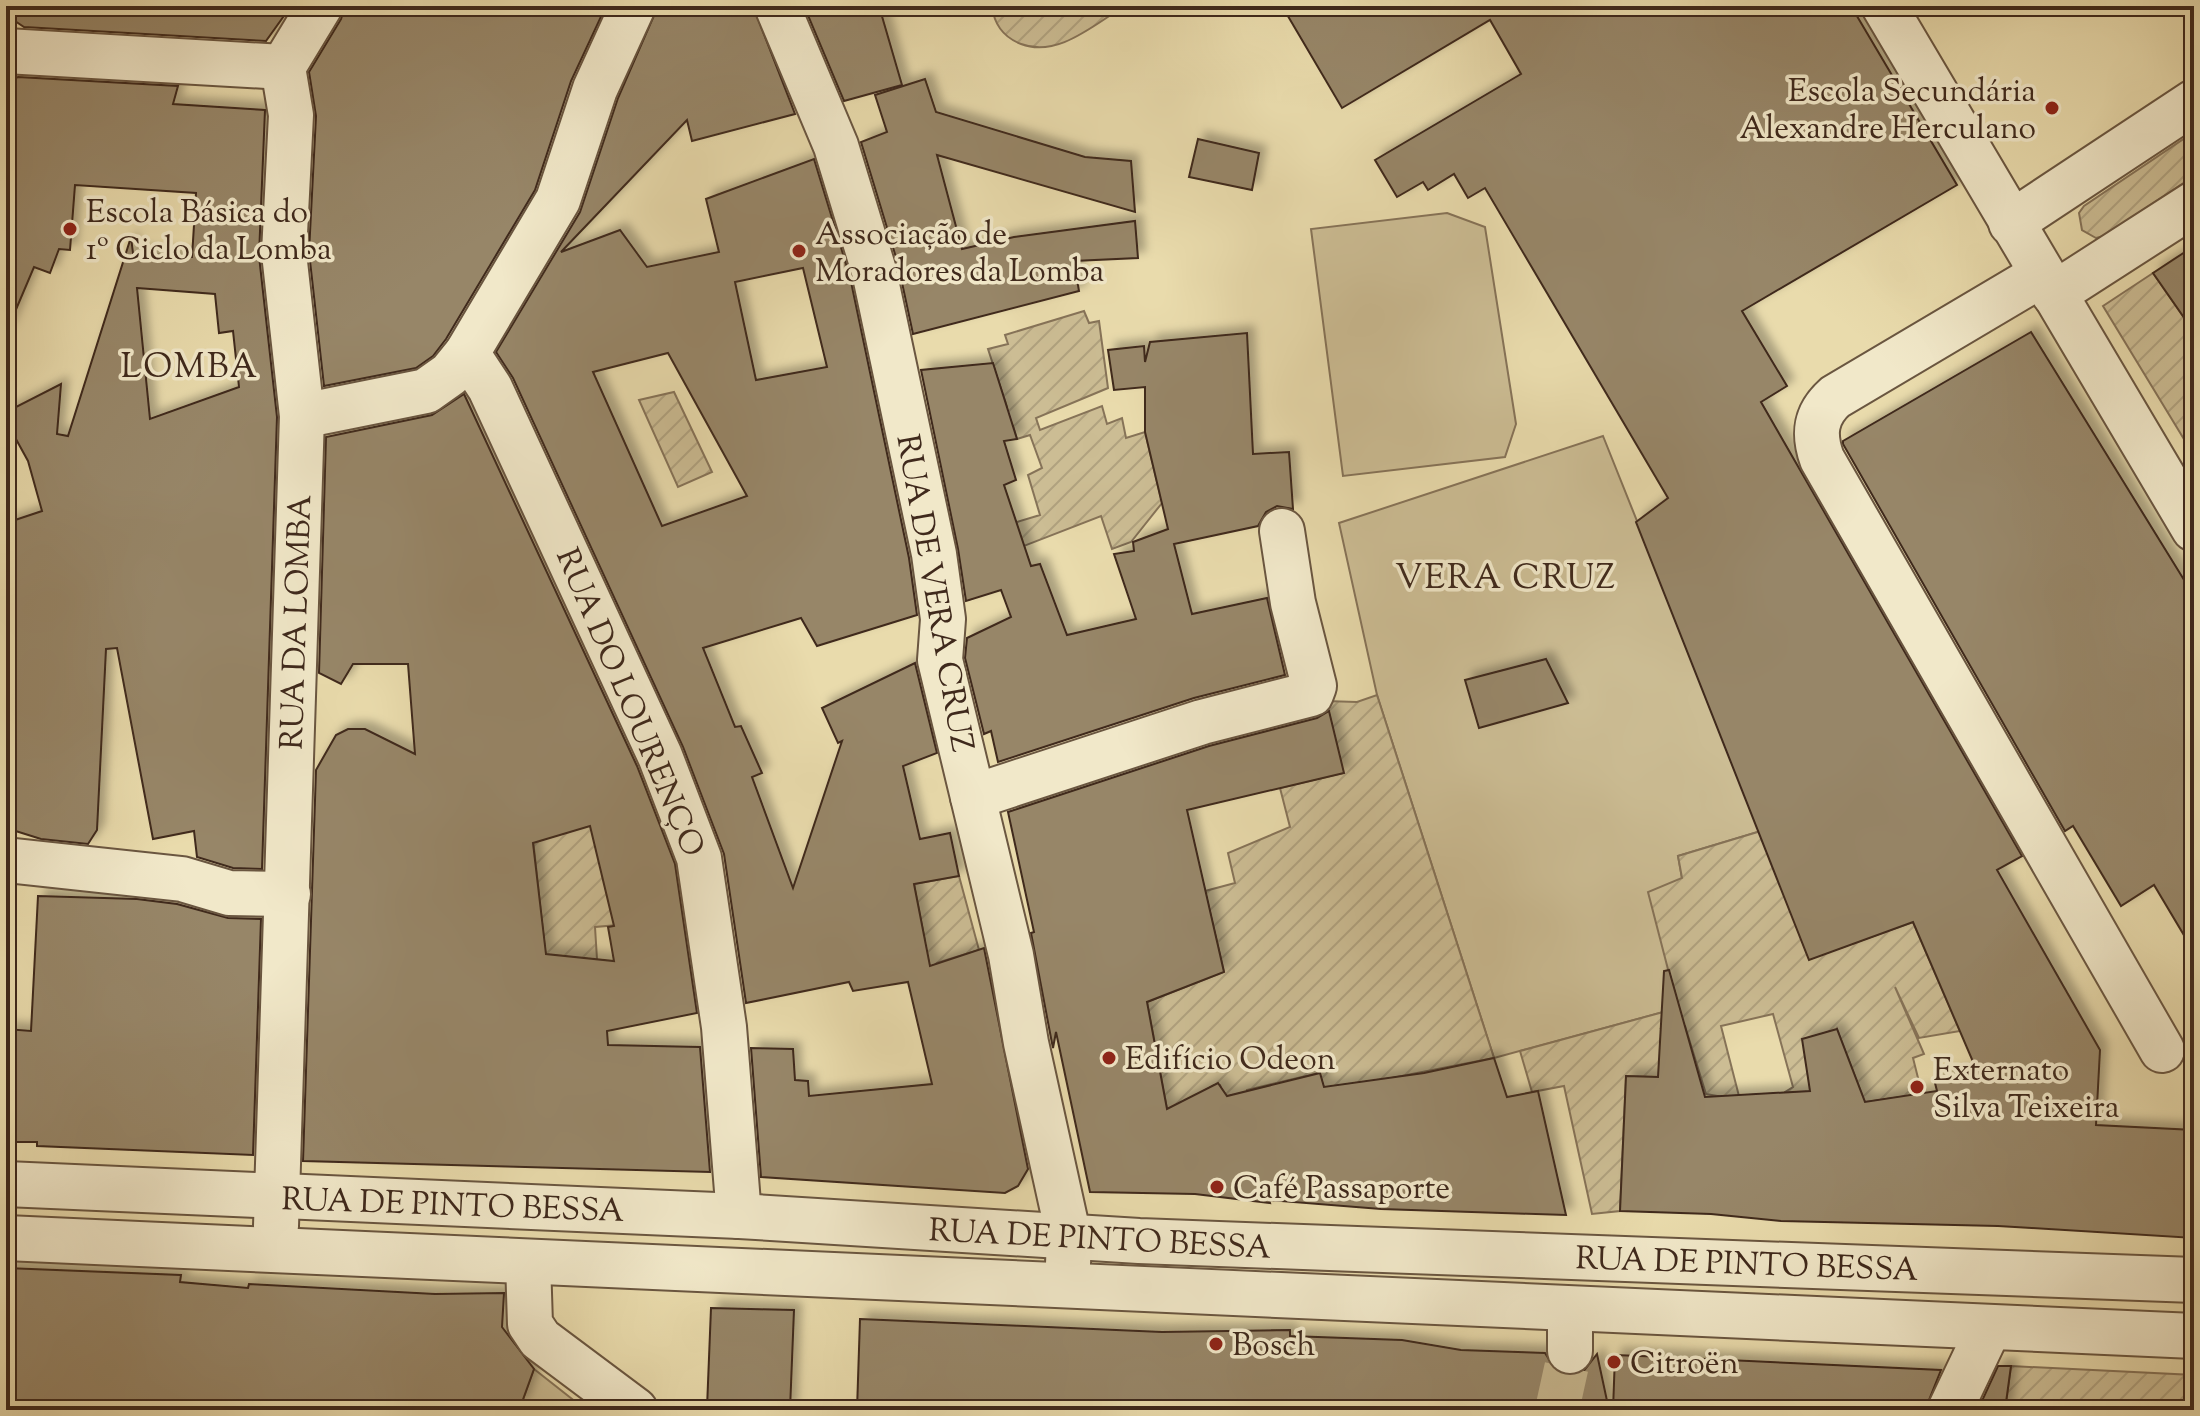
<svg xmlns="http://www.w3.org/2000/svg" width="2200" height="1416" viewBox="0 0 2200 1416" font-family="'Sorts Mill Goudy',serif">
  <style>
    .green { fill: #ccbd94; stroke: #867358; stroke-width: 2 }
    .garden { fill: url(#garden-furrows); stroke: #867358; stroke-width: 2 }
    .building { fill: #978667; stroke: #3f291c; stroke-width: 2; fill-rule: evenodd; filter: url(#shadow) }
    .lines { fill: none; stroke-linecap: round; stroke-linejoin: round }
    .minor-tunnel { stroke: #c7b78f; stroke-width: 44; stroke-dasharray: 44 22; stroke-linecap: butt }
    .minor-casing { stroke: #6a5640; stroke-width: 48 }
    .minor { stroke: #f1e8c9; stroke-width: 44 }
    .poi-dot { fill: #8f2418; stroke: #f1e8c9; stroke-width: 3 }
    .labels { text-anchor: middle; stroke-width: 7; stroke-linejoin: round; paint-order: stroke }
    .poi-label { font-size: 32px; fill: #3f291c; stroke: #f1e8c9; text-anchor: start }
    .street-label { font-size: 32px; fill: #3f291c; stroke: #f1e8c9 }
    .neighbourhood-label { font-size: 34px; letter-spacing: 2px; fill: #3f291c; stroke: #f1e8c9 }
  </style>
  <defs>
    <pattern id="garden-furrows" width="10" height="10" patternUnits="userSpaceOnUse" patternTransform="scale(2)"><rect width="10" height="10" fill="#ccbd94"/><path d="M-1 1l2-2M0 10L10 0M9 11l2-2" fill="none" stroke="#b0a27f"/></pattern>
    <filter id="shadow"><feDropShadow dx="7" dy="-7" stdDeviation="4" flood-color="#0004"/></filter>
  </defs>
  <rect width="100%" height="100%" fill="#e9dbac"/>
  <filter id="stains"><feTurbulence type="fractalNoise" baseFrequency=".0025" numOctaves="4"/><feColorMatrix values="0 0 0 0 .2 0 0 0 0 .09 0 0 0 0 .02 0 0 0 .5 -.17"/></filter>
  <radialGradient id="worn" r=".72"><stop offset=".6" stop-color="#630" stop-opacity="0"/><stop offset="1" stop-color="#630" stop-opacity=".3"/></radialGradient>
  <!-- green -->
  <g class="green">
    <polygon points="1447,213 1485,227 1516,424 1505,457 1343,476 1311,229"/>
    <polygon points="1603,436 1761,831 1678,856 1682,878 1678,1008 1494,1058 1377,695 1339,523"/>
    <polygon points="534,1369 586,1410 440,1410 521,1405"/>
  </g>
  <!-- garden -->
  <g class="garden">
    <path d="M992,6H1125C1093,25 1058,58 1021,44C1003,37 994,24 992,6Z"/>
    <polygon points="2194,132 2194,176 2104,236 2096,238 2082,230 2079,213 2084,206"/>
    <polygon points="2153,273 2194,332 2193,454 2103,306"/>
    <polygon points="1084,311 1089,323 1099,321 1108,388 1036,418 1040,430 1102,406 1107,424 1122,418 1126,438 1145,432 1162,503 1131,542 1112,549 1101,516 1016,549 1010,524 1040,515 1028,475 1042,468 1030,435 1017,439 1013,426 1001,429 1007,407 988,349 1008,344 1005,335"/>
    <polygon points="674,392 712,472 678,487 639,400"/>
    <polygon points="1377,695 1494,1058 1325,1091 1319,1073 1247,1090 1252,1112 1229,1111 1220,1085 1214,1085 1168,1114 1147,1002 1224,972 1205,891 1235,883 1228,853 1290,827 1280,788 1343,773 1326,701 1357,702"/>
    <polygon points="524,757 607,821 618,925 595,927 597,959 558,1069"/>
    <polygon points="1761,831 1809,959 1913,922 1960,1031 1919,1038 1895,987 1924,1054 1913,1058 1922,1094 1865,1102 1837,1029 1811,1094 1785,1103 1785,1092 1793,1087 1773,1014 1721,1026 1740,1100 1706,1094 1685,1026 1661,1029 1689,1078 1626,1076 1620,1211 1592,1214 1564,1086 1532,1092 1520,1051 1678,1008 1648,892 1682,878 1678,856"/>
    <polygon points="959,876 979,950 937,963 920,979 925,941 914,884"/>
    <polygon points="2011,1366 2194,1375 2194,1410 2005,1410"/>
  </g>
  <!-- building -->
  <g class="building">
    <polygon points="6,6 291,6 266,41 24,27 6,15"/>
    <polygon points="345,6 606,6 571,81 535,190 446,339 433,356 416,368 324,386 309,252 316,116 309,72 341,19"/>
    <path d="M658,6H753L795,114L692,141L687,120L561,252L620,230L647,267L719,252L706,199L814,159L850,277L909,558L917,615L817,646L801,618L703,648L735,727L741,726L762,773L752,777L793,888L842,741L838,743L822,708L915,663L937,753L903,766L920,839L950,833L959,876L914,884L930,966L984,948L1028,1169L1018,1186L1005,1193L761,1177L751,1048L793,1049L795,1080L808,1081L809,1096L932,1084L908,982L853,991L849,982L746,1003L724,854L683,747L513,378L496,352L580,212L618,98ZM803,268L827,367L756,380L735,282ZM668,353L747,496L662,526L593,372Z"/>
    <polygon points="804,6 879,6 902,85 844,101"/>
    <polygon points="1282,6 1851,6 1957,185 1742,311 1787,386 1761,402 2022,856 1997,870 2100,1050 2096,1125 2194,1130 2194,1238 1998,1226 1781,1221 1711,1214 1620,1211 1626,1076 1658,1077 1664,971 1669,970 1705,1097 1810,1091 1802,1039 1837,1029 1865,1102 1937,1091 1934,1079 1977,1071 1913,922 1809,960 1636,522 1668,498 1485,188 1468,198 1454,174 1428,190 1423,182 1397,197 1375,160 1521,74 1490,20 1342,108"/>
    <path d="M18,77L178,86L173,104L265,110L259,256L277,417L262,869L233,868L197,857L194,831L153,839L117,648L106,649L97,830L88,844L41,839L6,828V523L42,511L28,461L6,421V412L61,384L57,434L68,436L131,237L133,253L192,257L196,193L75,185L70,250L59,249L50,273L34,267L6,333V91L11,80ZM137,288L215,294L219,333L233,331L239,387L150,419Z"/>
    <polygon points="925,79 936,112 1085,157 1131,161 1135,212 937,155 962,249 1014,237 1135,221 1138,258 1074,261 1079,291 913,334 898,264 861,142 887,132 875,95"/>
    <polygon points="1198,139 1259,153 1252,190 1189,177"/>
    <polygon points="2194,246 2194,332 2153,273"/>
    <polygon points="2031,332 2194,596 2194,952 2154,885 2121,906 2073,826 2065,831 1843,444 1843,441"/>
    <polygon points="1247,333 1253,454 1289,452 1293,509 1277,506 1266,512 1258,526 1174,544 1192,614 1267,598 1285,675 1194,698 998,762 991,731 984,734 965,658 967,638 1011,617 1001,590 966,601 958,549 921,370 993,363 1017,439 1004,441 1016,480 1004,485 1031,566 1040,564 1067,635 1136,619 1114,554 1134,551 1133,542 1168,529 1145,432 1145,387 1114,390 1108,350 1144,346 1145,362 1150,342"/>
    <path d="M464,394L637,766L675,864L697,1013L607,1031L608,1045L700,1047L710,1172L303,1161L316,770L336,735L348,729H365L415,754L408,664H353L341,684L319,673L326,437L432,415ZM590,826L614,926L608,927L614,961L546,954L533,843Z"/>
    <polygon points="1546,659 1568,703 1479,728 1465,680"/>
    <polygon points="1329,711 1344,773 1187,810 1224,972 1147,1002 1167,1109 1218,1083 1227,1096 1320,1073 1324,1087 1424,1073 1494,1058 1507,1097 1538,1091 1566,1215 1381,1209 1269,1200 1270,1203 1195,1194 1090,1192 1056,1032 1053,1048 1051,1038 1031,933 1034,932 1008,812 1209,746 1317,718"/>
    <polygon points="38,896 137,899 177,904 228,918 261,919 253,1155 37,1146 37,1142 6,1142 6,1029 31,1031"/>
    <polygon points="6,1268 181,1275 180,1282 248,1288 249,1284 435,1294 504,1293 502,1327 534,1369 521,1405 440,1410 6,1410"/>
    <polygon points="711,1308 794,1310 790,1410 707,1408"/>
    <polygon points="860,1319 1162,1332 1290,1330 1290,1336 1402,1340 1461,1350 1545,1353 1557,1372 1569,1376 1583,1372 1597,1354 1609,1410 857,1410"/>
    <polygon points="1615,1355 1665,1357 1941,1370 1925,1410 1613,1410"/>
    <polygon points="1998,1366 2011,1366 2005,1410 1993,1410 1981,1403"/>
  </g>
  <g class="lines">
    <!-- minor-tunnel -->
    <polyline class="minor-tunnel" points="1557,1410 1570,1351"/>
    <!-- minor casing -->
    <g class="minor-casing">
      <g id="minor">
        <polyline points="777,6 836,146 874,271 934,554 943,619 940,660 1011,955 1026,1043 1069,1238 1068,1264"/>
        <polyline points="1884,6 2194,529"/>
        <polyline points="6,51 283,67"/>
        <polyline points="2011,223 2194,102"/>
        <path d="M2041,275L1835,397C1815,415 1813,434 1822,459L2162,1050"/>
        <polyline points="2054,294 2194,204"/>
        <polyline points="467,353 490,388 660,756 699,858 724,1027 739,1216"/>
        <polyline points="302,416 426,391 450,374 467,353 558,200 595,89 633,6"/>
        <polyline points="973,797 1202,722 1311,694 1314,686 1293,603 1282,531"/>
        <polyline points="6,860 182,879 229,893 288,894"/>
        <polyline points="6,1184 739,1216 1139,1241 2194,1280"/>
        <polyline points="276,1226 302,416 284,253 291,115 283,67 320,6"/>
        <polyline points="6,1238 2194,1336"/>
        <polyline points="528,1262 530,1324 540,1339 635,1410"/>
        <polyline points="1570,1310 1570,1351"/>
        <polyline points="1950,1410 1989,1328"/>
      </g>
    </g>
    <!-- minor -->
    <use href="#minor" class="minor"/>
  </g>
  <!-- markers -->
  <g class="poi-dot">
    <circle cx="2052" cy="108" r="8"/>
    <circle cx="70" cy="229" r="8"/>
    <circle cx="799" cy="251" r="8"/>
    <circle cx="1109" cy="1058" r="8"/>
    <circle cx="1917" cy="1087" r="8"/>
    <circle cx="1217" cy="1187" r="8"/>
    <circle cx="1216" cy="1344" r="8"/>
    <circle cx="1614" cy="1362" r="8"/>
  </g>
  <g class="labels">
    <!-- poi labels -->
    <g class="poi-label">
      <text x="2036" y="101" text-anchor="end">Escola Secundária<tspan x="2036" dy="37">Alexandre Herculano</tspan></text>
      <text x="86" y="222">Escola Básica do<tspan x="86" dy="37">1º Ciclo da Lomba</tspan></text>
      <text x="815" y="244">Associação de<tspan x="815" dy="37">Moradores da Lomba</tspan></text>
      <text x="1125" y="1069">Edifício Odeon</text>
      <text x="1933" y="1080">Externato<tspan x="1933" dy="37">Silva Teixeira</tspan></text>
      <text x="1233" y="1198">Café Passaporte</text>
      <text x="1232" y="1355">Bosch</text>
      <text x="1630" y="1373">Citroën</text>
    </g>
    <!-- street labels -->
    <g class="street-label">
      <text transform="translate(936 593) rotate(80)" y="11">RUA DE VERA CRUZ</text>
      <text transform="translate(295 622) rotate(-88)" y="11">RUA DA LOMBA</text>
      <text transform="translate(631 702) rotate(67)" y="11">RUA DO LOURENÇO</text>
      <text transform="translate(453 1204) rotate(2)" y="11">RUA DE PINTO BESSA</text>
      <text transform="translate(1100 1238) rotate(3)" y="11">RUA DE PINTO BESSA</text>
      <text transform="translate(1747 1263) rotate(2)" y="11">RUA DE PINTO BESSA</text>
    </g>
    <!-- neighbourhood labels -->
    <g class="neighbourhood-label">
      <text x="190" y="377">LOMBA</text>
      <text x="1506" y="588">VERA CRUZ</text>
    </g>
  </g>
  <!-- margin -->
  <rect width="2200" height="1416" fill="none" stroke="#e9dbac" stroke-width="32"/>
  <rect x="8" y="8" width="2184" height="1400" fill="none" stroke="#3f291c" stroke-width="4"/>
  <rect x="16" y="16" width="2168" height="1384" fill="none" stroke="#3f291c" stroke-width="2"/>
  <rect width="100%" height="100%" filter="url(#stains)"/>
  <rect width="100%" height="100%" fill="url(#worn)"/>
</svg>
